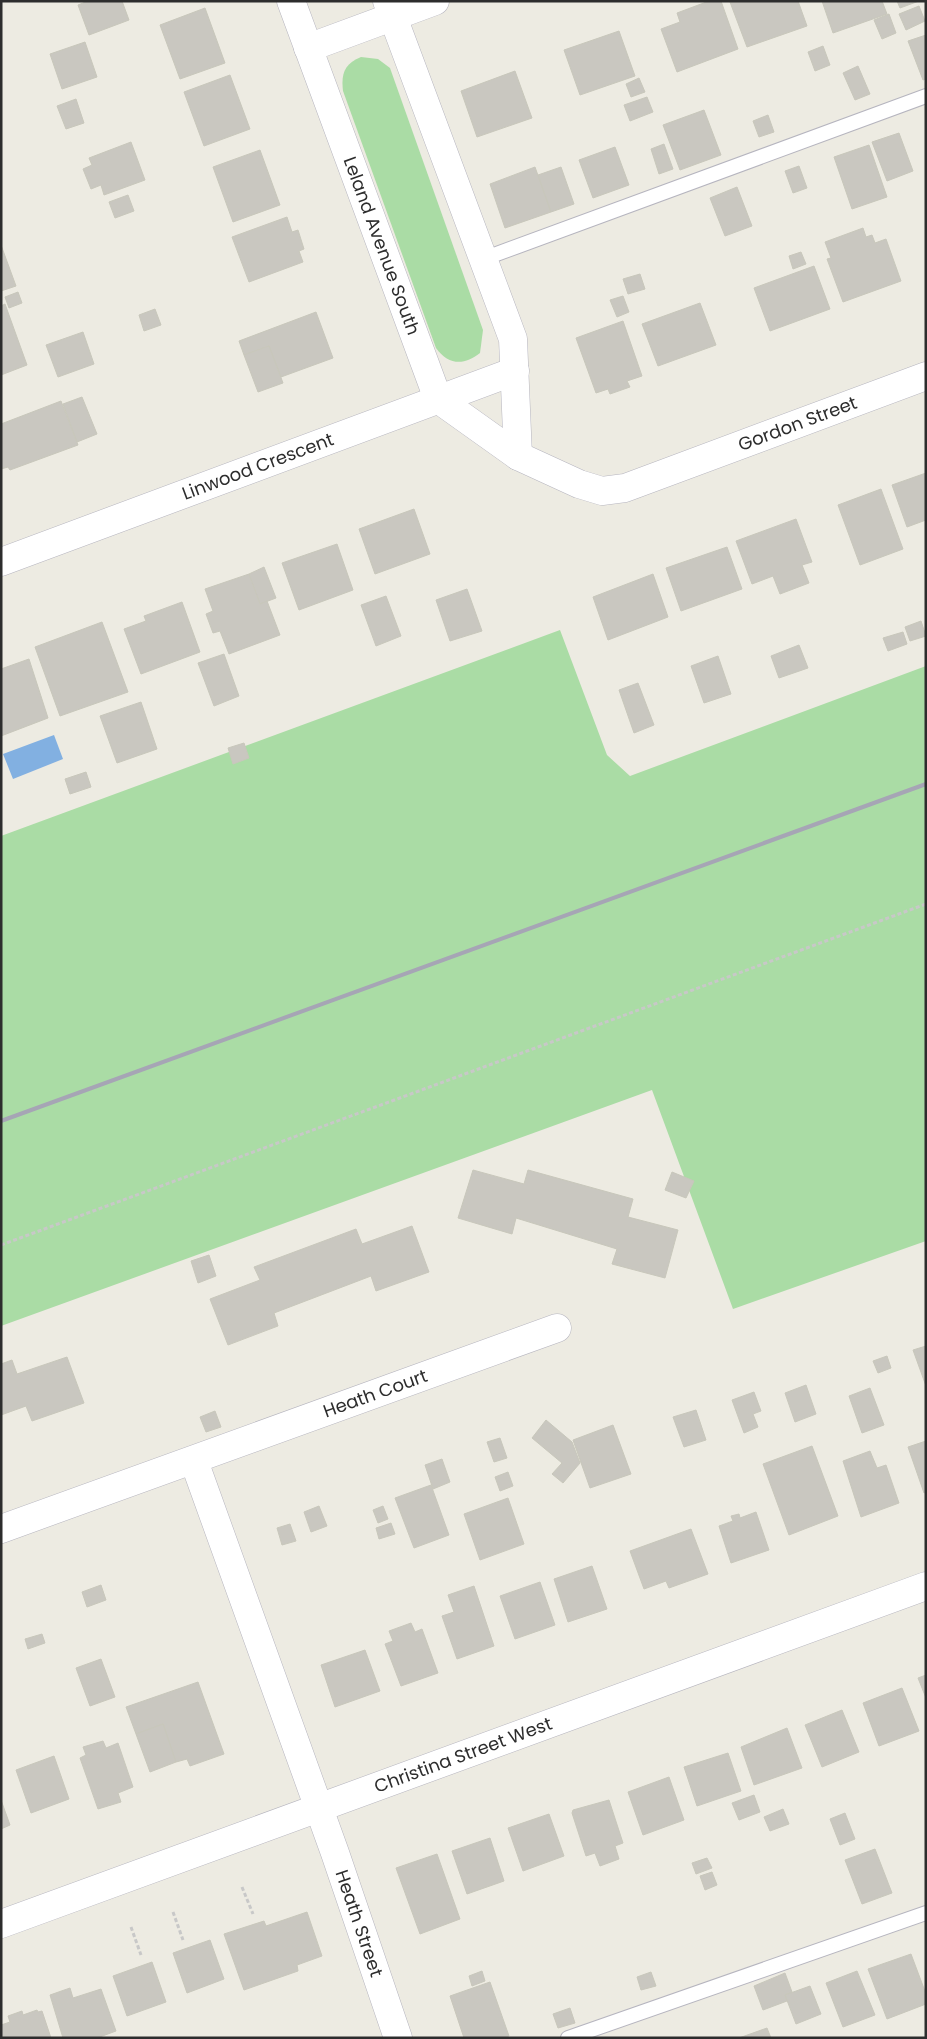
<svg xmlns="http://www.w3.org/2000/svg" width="927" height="2039" viewBox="0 0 927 2039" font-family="Poppins,sans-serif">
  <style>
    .green { fill: #aadca5 }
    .water { fill: #82b0e1 }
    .building { fill: #c9c7c0; stroke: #c8c7bb }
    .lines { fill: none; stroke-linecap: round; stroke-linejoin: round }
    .lane-casing { stroke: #b6b5bf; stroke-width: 16 }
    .street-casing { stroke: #b6b5bf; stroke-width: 29 }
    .path { stroke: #c8c8c8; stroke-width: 3; stroke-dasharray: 4 2.5; stroke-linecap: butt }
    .lane { stroke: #fff; stroke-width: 14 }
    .street { stroke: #fff; stroke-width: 28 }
    .rail { stroke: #a6a5b5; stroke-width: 4 }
    .labels { text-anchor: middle; stroke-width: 4; stroke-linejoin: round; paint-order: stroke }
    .street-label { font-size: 18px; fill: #2d2d2d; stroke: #fff }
  </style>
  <rect width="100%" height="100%" fill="#edebe2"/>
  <!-- green -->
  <g class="green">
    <path d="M361,57L378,59L390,68L483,330L480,353C464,366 448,365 436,348L343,91C341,74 344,64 361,57Z"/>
    <polygon points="560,630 607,755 630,776 926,666 926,1241 733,1309 652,1090 1,1326 1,836"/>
  </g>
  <!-- water -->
  <polygon class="water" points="54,735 63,759 13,779 3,754"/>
  <!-- building -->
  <g class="building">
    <polygon points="88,1 122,1 129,20 89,35 78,5"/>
    <polygon points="709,1 721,1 738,49 677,72 661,29 680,22 677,13"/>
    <polygon points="798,1 807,26 747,47 730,2"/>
    <polygon points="822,1 882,1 887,14 833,33"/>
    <polygon points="897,1 919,1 900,8"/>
    <polygon points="919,6 925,21 906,30 899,14"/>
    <polygon points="205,8 225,63 180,79 160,25"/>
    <polygon points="889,14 896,33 882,39 874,20"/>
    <polygon points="619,31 635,76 580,95 564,50"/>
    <polygon points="926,35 926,79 923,80 908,41"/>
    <polygon points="85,42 97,77 62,89 50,54"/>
    <polygon points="823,46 830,65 815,71 808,52"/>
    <polygon points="858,66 870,94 855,100 843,73"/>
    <polygon points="515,71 532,118 477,137 461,91"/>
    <polygon points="230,75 250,129 204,146 184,92"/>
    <polygon points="639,78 645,92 631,97 626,84"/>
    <polygon points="647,97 653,112 630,121 624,105"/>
    <polygon points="76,99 84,123 66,129 57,106"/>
    <polygon points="704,110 721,155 680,170 663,125"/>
    <polygon points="768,115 774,132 759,137 753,121"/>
    <polygon points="899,133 913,171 887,181 872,142"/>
    <polygon points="131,142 145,180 104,195 101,185 91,189 83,169 92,165 89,158"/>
    <polygon points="664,144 673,169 659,174 651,149"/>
    <polygon points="869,145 887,197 852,209 834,157"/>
    <polygon points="615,147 629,185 593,198 579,160"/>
    <polygon points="260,150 280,205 233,222 213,167"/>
    <polygon points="799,166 807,188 793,193 785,171"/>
    <polygon points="535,167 551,212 505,228 490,184"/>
    <polygon points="561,167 574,204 551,212 538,175"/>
    <polygon points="737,187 752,226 725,236 710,198"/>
    <polygon points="128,195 134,211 115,218 109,202"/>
    <polygon points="287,217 292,232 298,230 304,249 299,251 303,262 249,282 232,237"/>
    <polygon points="863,228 866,237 872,235 875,243 886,239 901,281 843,302 827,259 831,258 825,242"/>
    <polygon points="1,245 16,286 1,291"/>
    <polygon points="801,252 806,264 793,269 789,256"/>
    <polygon points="814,266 830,309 770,331 754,288"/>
    <polygon points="640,274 645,289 628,294 623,279"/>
    <polygon points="18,292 22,303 9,308 5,297"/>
    <polygon points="623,296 629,312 617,317 610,300"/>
    <polygon points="700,303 716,345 658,366 642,324"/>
    <polygon points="5,304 27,365 1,375 1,306"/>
    <polygon points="155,309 161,325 144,331 139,315"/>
    <polygon points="316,312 333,358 281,377 269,346 244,355 239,341"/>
    <polygon points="623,321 642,376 627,381 630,387 610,394 608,389 596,393 576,338"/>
    <polygon points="83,332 94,364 58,377 46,345"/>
    <polygon points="269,346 283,383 258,392 244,355"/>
    <polygon points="82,397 97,434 77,442 63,404"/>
    <polygon points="61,401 78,445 10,470 8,467 1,469 1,424"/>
    <polygon points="926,473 926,520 907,527 892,485"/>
    <polygon points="881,489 903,549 860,565 838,505"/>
    <polygon points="414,509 430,554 375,574 359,529"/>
    <polygon points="796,519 812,562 802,565 809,583 780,594 773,576 752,584 736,541"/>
    <polygon points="337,544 353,590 299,610 282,563"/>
    <polygon points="727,547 742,589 681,611 666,568"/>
    <polygon points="264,567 276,598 260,604 249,574"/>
    <polygon points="249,574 260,604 267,601 280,635 229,654 220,631 213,633 206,614 213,611 205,589"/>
    <polygon points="653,574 668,617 608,640 593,597"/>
    <polygon points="467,589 482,631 450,641 436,600"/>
    <polygon points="386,596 401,636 376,646 361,605"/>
    <polygon points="182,602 200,652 141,674 124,629 146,621 144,616"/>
    <polygon points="921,621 926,636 910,641 905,627"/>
    <polygon points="102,622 128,692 60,716 35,647"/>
    <polygon points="903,632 907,644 888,651 883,638"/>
    <polygon points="799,645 808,668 779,678 771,656"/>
    <polygon points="224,654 239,696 214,706 198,663"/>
    <polygon points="718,656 731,694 704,703 691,666"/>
    <polygon points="29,659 48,718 1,736 1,669"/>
    <polygon points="638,683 654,725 634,733 619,690"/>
    <polygon points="141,702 157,749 117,763 100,716"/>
    <polygon points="244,743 249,758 233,764 228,748"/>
    <polygon points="86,772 91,787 70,794 65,779"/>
    <polygon points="473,1170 524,1184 528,1170 633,1199 628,1217 678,1230 665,1278 612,1264 617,1249 516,1218 512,1234 458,1218"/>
    <polygon points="672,1172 694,1181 686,1198 665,1190"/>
    <polygon points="412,1226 429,1272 376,1291 371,1276 274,1313 278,1326 228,1345 210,1299 260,1280 254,1267 356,1229 362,1244"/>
    <polygon points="209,1255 216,1276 198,1283 191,1261"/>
    <polygon points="926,1346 926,1386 913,1350"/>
    <polygon points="887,1356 891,1368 878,1373 873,1361"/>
    <polygon points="67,1357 84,1403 32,1421 26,1406 1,1415 1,1364 12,1360 17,1374"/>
    <polygon points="806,1385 816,1414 795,1422 785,1393"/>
    <polygon points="870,1388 884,1425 862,1433 849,1396"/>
    <polygon points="754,1392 761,1411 753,1414 758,1427 744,1433 732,1400"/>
    <polygon points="696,1410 706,1440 684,1447 673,1417"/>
    <polygon points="215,1411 221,1427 206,1432 200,1417"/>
    <polygon points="546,1420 572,1442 580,1463 563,1483 552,1474 562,1463 532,1438"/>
    <polygon points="613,1425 631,1474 590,1488 573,1440"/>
    <polygon points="500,1438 507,1458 494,1462 487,1442"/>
    <polygon points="926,1441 926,1492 924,1493 908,1447"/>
    <polygon points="812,1446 838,1516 789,1535 763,1464"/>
    <polygon points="870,1451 877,1468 886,1465 899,1503 861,1517 843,1461"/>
    <polygon points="442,1459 450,1482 433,1489 425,1465"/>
    <polygon points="508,1472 513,1486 500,1491 495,1477"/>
    <polygon points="431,1485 449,1535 414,1548 395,1498"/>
    <polygon points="508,1498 524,1544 480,1560 464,1514"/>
    <polygon points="319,1506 327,1526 311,1532 304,1512"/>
    <polygon points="383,1506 388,1519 378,1523 373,1510"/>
    <polygon points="756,1512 769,1550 731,1563 719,1526 733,1521 731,1516 739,1514 740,1518"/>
    <polygon points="391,1523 395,1534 379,1539 376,1528"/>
    <polygon points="290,1524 296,1541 282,1545 277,1528"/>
    <polygon points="691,1529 708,1574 669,1588 666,1581 644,1589 630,1551"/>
    <polygon points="592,1566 607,1609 568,1622 554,1579"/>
    <polygon points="540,1582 555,1625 515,1639 500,1596"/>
    <polygon points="101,1585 106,1600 87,1607 82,1592"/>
    <polygon points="474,1586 494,1646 457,1659 442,1616 454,1612 448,1595"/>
    <polygon points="411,1623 415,1632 422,1629 438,1673 401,1686 385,1644 393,1641 389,1631"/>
    <polygon points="42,1634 45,1643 28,1649 25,1639"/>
    <polygon points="365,1650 380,1691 335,1707 321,1665"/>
    <polygon points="101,1659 115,1697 90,1706 76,1668"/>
    <polygon points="926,1675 926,1698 918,1678"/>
    <polygon points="198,1682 224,1754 190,1766 187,1759 176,1762 163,1724 136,1734 126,1707"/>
    <polygon points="902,1688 919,1731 879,1746 863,1703"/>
    <polygon points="842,1710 859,1752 822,1767 805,1725"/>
    <polygon points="163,1724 176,1762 150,1772 136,1734"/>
    <polygon points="787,1728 802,1768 754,1785 741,1747"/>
    <polygon points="103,1741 106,1748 118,1743 133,1787 118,1793 121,1802 98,1809 80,1758 86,1755 83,1747"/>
    <polygon points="728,1753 741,1791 697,1806 684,1767"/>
    <polygon points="54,1756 69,1799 31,1813 16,1770"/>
    <polygon points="669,1777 684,1820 643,1835 628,1792"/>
    <polygon points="754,1795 760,1812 739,1820 732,1803"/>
    <polygon points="1,1800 10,1825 1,1829"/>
    <polygon points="609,1800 623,1843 615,1846 619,1859 600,1866 595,1853 586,1856 572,1813 573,1810"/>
    <polygon points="783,1809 789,1824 770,1831 764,1817"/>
    <polygon points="845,1813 855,1839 840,1845 830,1819"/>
    <polygon points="549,1814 564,1856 523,1871 508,1828"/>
    <polygon points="490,1838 504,1881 467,1894 452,1851"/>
    <polygon points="875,1849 892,1893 862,1904 845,1860"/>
    <polygon points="437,1854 460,1919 420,1934 396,1868"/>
    <polygon points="707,1858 712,1868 696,1874 692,1863"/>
    <polygon points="712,1872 717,1885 705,1890 700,1876"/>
    <polygon points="307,1912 322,1956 297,1965 298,1971 244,1990 224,1934 264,1921 266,1926"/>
    <polygon points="210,1940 224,1979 187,1993 173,1953"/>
    <polygon points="911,1954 926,1994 926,2004 887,2019 868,1969"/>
    <polygon points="152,1962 166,2002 127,2016 113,1976"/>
    <polygon points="482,1971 485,1981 472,1986 469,1976"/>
    <polygon points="857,1971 875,2015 843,2027 826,1983"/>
    <polygon points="651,1972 656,1986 641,1990 637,1977"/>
    <polygon points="785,1973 792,1992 785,1995 787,2001 763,2010 754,1986"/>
    <polygon points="490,1982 509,2036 503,2038 464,2038 450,1996"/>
    <polygon points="810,1986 821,2014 796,2024 785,1995"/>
    <polygon points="70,1988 73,1998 101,1989 116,2031 97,2038 63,2038 50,1995"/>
    <polygon points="570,2008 575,2023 558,2028 553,2014"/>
    <polygon points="37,2010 38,2012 42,2011 51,2038 1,2038 1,2025 10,2022 8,2016 22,2011 23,2015"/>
    <polygon points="767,2028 771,2038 739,2038"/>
  </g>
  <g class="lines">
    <!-- lane casing -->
    <g class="lane-casing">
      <g id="lane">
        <polyline points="483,259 926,96"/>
        <polyline points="568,2038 926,1913"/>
      </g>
    </g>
    <!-- street casing -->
    <g class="street-casing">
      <g id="street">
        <path id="s1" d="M291,1L438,399L518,456L579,484L602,491L625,488L926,376"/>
        <polyline points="387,1 513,339 518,456"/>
        <polyline points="308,48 435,1"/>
        <path id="s2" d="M1,562L515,371"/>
        <path id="s3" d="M194,1461L335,1853L398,2038"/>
        <path id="s4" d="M1,1529L557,1328"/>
        <path id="s5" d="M1,1924L926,1586"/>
      </g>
    </g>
    <!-- path -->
    <g class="path">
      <polyline points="1,1245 926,904"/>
      <polyline points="242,1887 253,1914"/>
      <polyline points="173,1912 183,1940"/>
      <polyline points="131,1927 141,1955"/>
    </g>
    <!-- lane -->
    <use href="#lane" class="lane"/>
    <!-- street -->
    <use href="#street" class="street"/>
    <!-- rail -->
    <polyline class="rail" points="1,1121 926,784"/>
  </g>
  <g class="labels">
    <!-- street labels -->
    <g class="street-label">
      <text dy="6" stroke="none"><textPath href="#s1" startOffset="261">Leland Avenue South</textPath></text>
      <text dy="6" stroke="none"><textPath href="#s1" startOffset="821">Gordon Street</textPath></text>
      <text dy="6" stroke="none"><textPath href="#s2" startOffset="274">Linwood Crescent</textPath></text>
      <text dy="6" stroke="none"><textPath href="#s4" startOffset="398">Heath Court</textPath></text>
      <text dy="6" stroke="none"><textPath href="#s5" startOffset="492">Christina Street West</textPath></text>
      <text dy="6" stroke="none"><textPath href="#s3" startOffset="491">Heath Street</textPath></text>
    </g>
  </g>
  <!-- border -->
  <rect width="927" height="2039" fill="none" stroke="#2d2d2d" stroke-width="5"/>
</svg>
